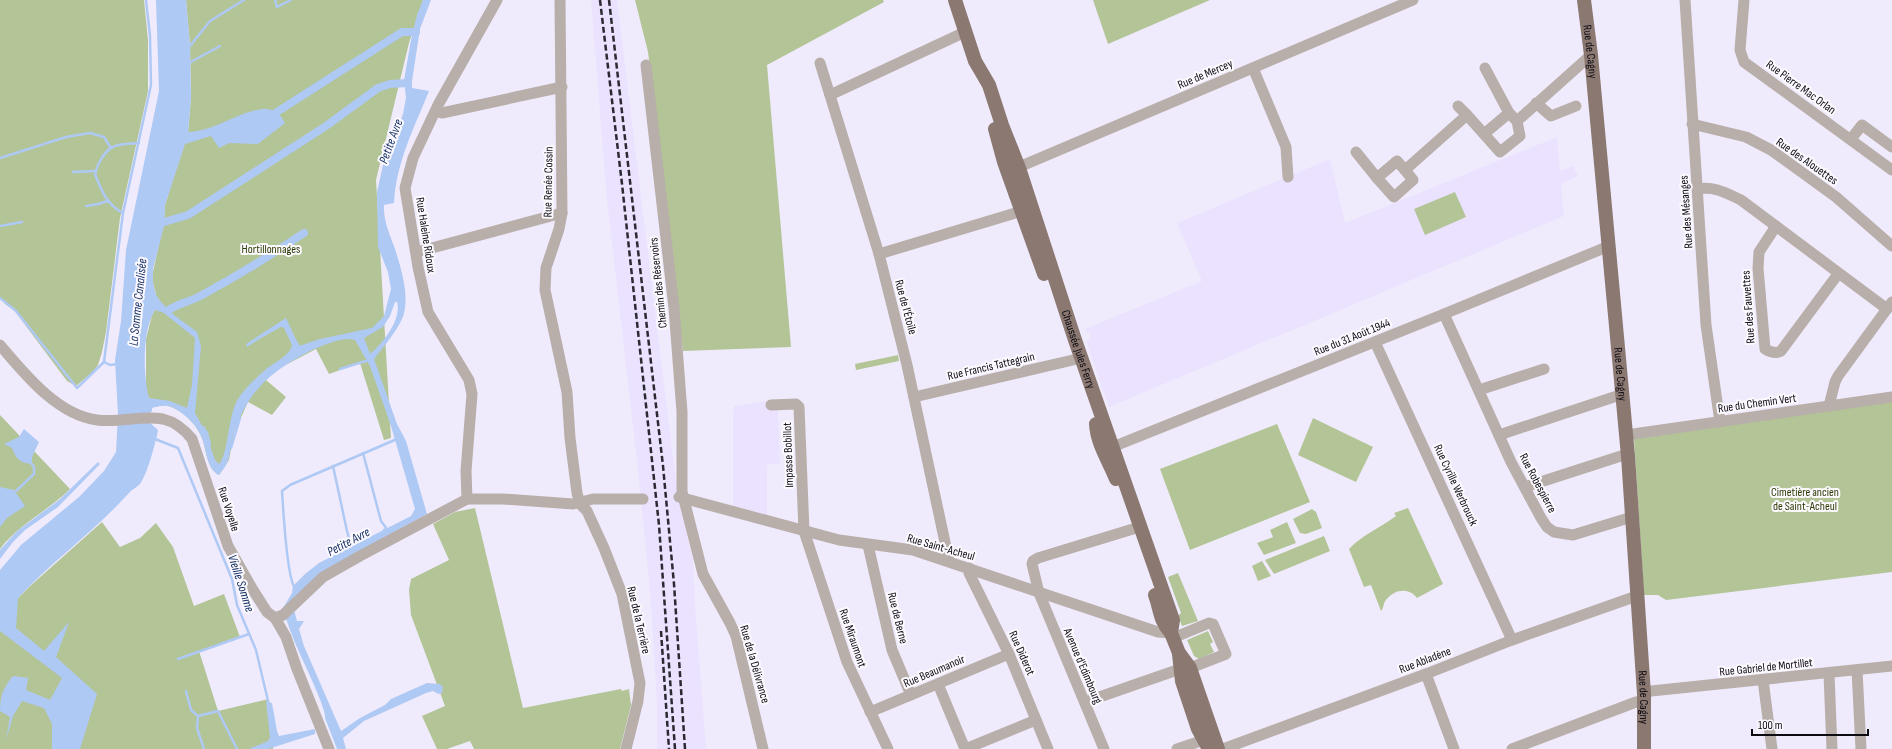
<svg xmlns="http://www.w3.org/2000/svg" width="1892" height="749" viewBox="0 0 1892 749" font-family="'Sofia Sans Condensed',sans-serif">
  <style>
    .built { fill: #eae2fe }
    .green { fill: #b3c497 }
    .water { fill: #afc9f5; fill-rule: evenodd }
    .lines { fill: none; stroke-linecap: round; stroke-linejoin: round }
    .stream { stroke: #afc9f5; stroke-width: 2.5 }
    .canal { stroke: #afc9f5; stroke-width: 8 }
    .minor { stroke: #b8aeaa; stroke-width: 11 }
    .major { stroke: #8a7871; stroke-width: 14 }
    .rail { stroke: #2c2932; stroke-width: 2.5; stroke-dasharray: 6 3; stroke-linecap: butt }
    .labels { text-anchor: middle; stroke-width: 4; stroke-linejoin: round; paint-order: stroke }
    .street-label { font-size: 12px; fill: #0d0b12; stroke: #fcfaff }
    .park-label { font-size: 12px; fill: #2b3a02; stroke: #fcfaff }
    .water-label { font-size: 13px; font-style: italic; fill: #153064; stroke: #fcfaff }
  </style>
  <rect width="100%" height="100%" fill="#f0ebfc"/>
  <!-- built -->
  <g class="built">
    <polygon points="591,0 617,0 678,499 693,560 695,605 706,749 657,749 657,702 650,590 637,461 607,200"/>
    <polygon points="1557,137 1560,171 1573,166 1578,176 1561,184 1564,216 1109,407 1086,341 1090,340 1091,334 1087,332 1085,329 1202,281 1177,223 1330,159 1345,223"/>
    <polygon points="767,401 770,409 778,409 780,463 767,465 767,515 733,506 733,412 734,406"/>
  </g>
  <!-- green -->
  <g class="green">
    <polygon points="0,0 144,0 148,40 148,91 120,218 106,332 102,352 98,365 94,371 76,386 67,381 14,310 5,304 0,298"/>
    <path d="M186,0H423L409,43L376,180L391,438L384,440L360,363L329,374L316,349L278,369L266,380L286,397L272,415L248,402L234,433L229,460L219,475C205,468 207,446 200,434C195,424 188,417 179,411C172,407 164,403 156,407L149,399L146,389V339L152,315L155,310L156,294L153,283V272L164,220L165,205L188,132L191,98L190,46Z"/>
    <polygon points="635,0 883,0 884,2 767,65 791,347 683,351 648,52"/>
    <polygon points="1093,0 1210,0 1108,44"/>
    <polygon points="1455,192 1466,217 1425,235 1414,209"/>
    <polygon points="898,355 899,361 856,370 855,364"/>
    <polygon points="1892,401 1892,572 1666,600 1658,595 1644,595 1634,439"/>
    <path d="M0,415L70,489C48,511 19,524 0,549Z"/>
    <polygon points="1313,418 1373,447 1356,482 1298,455"/>
    <polygon points="1277,424 1310,502 1190,550 1160,469"/>
    <polygon points="475,508 523,708 621,689 622,691 629,689 631,705 620,749 474,749 470,741 447,749 437,749 422,716 445,706 411,615 409,590 411,579 449,560 433,524 455,512"/>
    <path d="M1408,508L1443,584L1417,598C1409,587 1394,589 1386,600C1383,603 1384,608 1381,611L1371,585L1364,587L1349,549C1362,535 1380,528 1396,516L1394,513Z"/>
    <polygon points="1312,509 1316,512 1322,528 1306,534 1300,533 1293,519"/>
    <polygon points="102,522 120,547 140,538 156,523 173,547 194,606 224,594 240,637 199,651 218,711 269,699 274,742 273,749 0,749 0,627 18,598 29,587"/>
    <polygon points="1287,522 1296,543 1264,555 1257,543 1273,537 1270,530"/>
    <polygon points="1324,536 1330,551 1274,574 1265,560"/>
    <polygon points="1262,561 1271,576 1258,581 1252,566"/>
    <polygon points="1178,573 1198,621 1182,626 1178,616 1181,613 1168,577"/>
    <polygon points="1208,631 1213,642 1210,644 1214,652 1199,659 1194,656 1187,640"/>
  </g>
  <!-- water -->
  <g class="water">
    <path d="M156,0H186L190,46L191,98L188,132C215,131 236,112 263,109C268,108 274,111 278,112L285,123L258,144L229,143L219,148L211,136L185,144L165,205L164,226L153,269V283L156,295L161,302L174,315L197,332L201,346L195,413L205,431L215,460L219,464C228,456 228,415 238,399C245,388 255,379 265,370C273,363 290,356 292,345L284,328L280,326L247,347L246,344L286,318L299,346L320,339L372,328L384,316L391,289L388,272L378,247L377,192L383,165L403,114L406,98L404,80L411,40L417,15L423,0H431L420,29L412,81V88L429,91C414,128 396,163 394,203L384,205C383,220 390,235 395,249C401,268 409,293 404,313C402,325 382,349 374,359L397,424L406,441L427,514L320,573L292,602L297,621H304L299,629L304,646L341,731L360,718L385,705L391,699L427,683L440,684L443,687L442,693L438,694L433,691L426,693L364,721L343,738L346,749H337L325,718C327,708 297,650 292,635C288,626 286,617 283,608L292,593L293,586L305,574L319,563L411,516L415,509L391,426L370,366L355,340C345,336 324,345 314,349C274,369 248,389 234,433C228,451 233,459 219,475C206,469 207,448 201,436C197,427 191,420 183,414C171,405 166,404 152,408V411L149,414V422L158,430C156,442 147,475 140,484C136,488 131,490 128,494C94,532 52,561 18,598L16,628L44,651L69,622L56,657L97,694L80,749H52V724L44,708L22,701L13,716L6,740L10,717L0,711C0,696 3,688 13,676L28,678L26,690L50,700L62,678L0,631V570L21,545L79,497L104,471L116,452L118,415L115,360L121,321L126,250L159,91ZM395,302H397C402,319 383,343 370,354L364,338L383,327L390,316ZM155,310L164,313L195,338L192,385L187,408L170,401L149,398C143,376 142,330 155,310Z"/>
    <path d="M24,429L39,442L32,457V464C20,463 16,459 12,448L4,444L19,437Z"/>
    <polygon points="98,462 100,464 58,507 25,530 13,542 0,559 0,550 17,531 59,500"/>
    <polygon points="0,487 14,490 25,506 7,518 0,527"/>
    <polygon points="266,702 272,703 277,731 279,736 315,729 315,734 268,749 249,749 268,741 270,737"/>
  </g>
  <g class="lines">
    <!-- stream -->
    <g class="stream">
      <polyline points="275,0 277,7 291,0"/>
      <polyline points="190,46 210,21 244,0"/>
      <polyline points="189,63 220,46"/>
      <polyline points="0,158 66,137 90,133 104,137 111,148"/>
      <polyline points="73,172 96,171"/>
      <polyline points="86,206 98,204 108,201"/>
      <path d="M123,213C107,205 101,190 95,174C97,165 104,151 113,147C120,143 132,144 139,143"/>
      <polyline points="0,226 22,222"/>
      <polyline points="0,298 16,311 77,388 104,362 110,365 118,364"/>
      <polyline points="264,335 282,325"/>
      <polyline points="294,339 300,348"/>
      <polyline points="104,362 123,213 151,85 150,36 146,0"/>
      <polyline points="340,369 369,360"/>
      <polyline points="203,427 207,433 210,445"/>
      <polyline points="155,439 178,448 232,579 237,605 256,650 269,705"/>
      <polyline points="231,448 240,418"/>
      <polyline points="363,453 381,521 387,529 384,530 384,533"/>
      <polyline points="333,466 347,531 352,549"/>
      <polyline points="16,491 34,474 34,467 31,463"/>
      <path d="M295,588C287,579 283,507 282,491L290,485L397,439"/>
      <polyline points="178,659 249,634"/>
      <polyline points="186,691 191,710 198,716"/>
      <polyline points="204,749 197,728 198,716 218,711 237,749"/>
    </g>
    <!-- canal -->
    <g class="canal">
      <polyline points="269,117 402,32 416,32"/>
      <polyline points="154,225 188,215 326,126 378,88 390,84 408,83"/>
      <path d="M169,310C180,302 191,302 202,295C237,276 271,255 304,233"/>
    </g>
    <!-- minor -->
    <g class="minor">
      <polyline points="560,0 562,213 559,229 546,268 545,290 567,392 570,438 577,493 580,504 587,511 604,548 622,594 640,683 638,701 626,749"/>
      <polyline points="1685,0 1706,325 1720,422"/>
      <polyline points="1744,0 1740,50 1744,62 1892,170"/>
      <polyline points="820,63 879,254 907,365 949,561"/>
      <polyline points="646,65 674,308 682,412 682,492 703,574 730,623 736,636 763,749"/>
      <polyline points="1253,68 1286,147 1288,177"/>
      <polyline points="1485,68 1509,113 1517,121"/>
      <polyline points="830,95 965,32"/>
      <polyline points="1536,103 1551,116 1576,106"/>
      <polyline points="1458,106 1467,115"/>
      <polyline points="436,111 442,113 562,87"/>
      <polyline points="1692,124 1746,137 1771,150 1836,197 1892,246"/>
      <polyline points="1484,134 1509,113"/>
      <polyline points="1851,139 1862,125 1892,147"/>
      <polyline points="1356,152 1377,178 1397,161 1405,170 1467,115 1500,152 1520,136 1517,121 1591,55"/>
      <polyline points="1012,170 1413,0"/>
      <polyline points="1377,178 1394,197 1413,180 1405,170"/>
      <path d="M1697,189C1715,186 1726,193 1741,200L1887,309"/>
      <path d="M1776,226L1759,252L1758,268L1765,349C1770,352 1776,354 1781,351L1838,274"/>
      <polyline points="417,252 562,213"/>
      <polyline points="879,254 1022,211"/>
      <polyline points="1444,314 1511,462 1541,518 1547,527 1554,532 1573,535 1632,517"/>
      <polyline points="1375,342 1512,640"/>
      <path d="M0,345C24,373 57,415 97,420C119,423 142,415 163,419C176,422 184,429 192,439L228,546L253,590L267,612L275,618L286,637L297,669L329,749"/>
      <polyline points="1479,390 1544,369"/>
      <polyline points="914,397 1073,360"/>
      <polyline points="771,405 796,404 799,407 804,531 847,662 888,749"/>
      <polyline points="1829,406 1835,382 1838,376 1892,302"/>
      <polyline points="1499,435 1623,394"/>
      <polyline points="1626,435 1892,397"/>
      <polyline points="1105,450 1444,314 1609,246"/>
      <polyline points="1525,487 1621,456 1628,456"/>
      <polyline points="679,497 839,540 913,550 1158,632 1171,633"/>
      <polyline points="467,499 466,471 472,394 469,380 428,312 418,267 405,188 413,158 438,105 497,0"/>
      <polyline points="868,545 892,650 911,695"/>
      <polyline points="969,568 969,573 1009,654 1048,749"/>
      <polyline points="275,618 283,615 323,577 360,556 467,499 503,499 573,504 593,499 643,499"/>
      <polyline points="1173,638 1209,623 1213,624 1226,654 1190,668"/>
      <polyline points="1857,670 1861,749"/>
      <polyline points="1426,674 1454,749"/>
      <polyline points="1829,674 1832,749"/>
      <polyline points="1763,680 1772,749"/>
      <polyline points="938,684 965,749"/>
      <polyline points="1644,694 1651,691 1892,666"/>
      <polyline points="1085,702 1180,669"/>
      <polyline points="870,712 1009,654"/>
      <polyline points="965,749 1036,720"/>
      <polyline points="1104,749 1039,593 1032,564 1033,561 1038,558 1133,529"/>
      <polyline points="1177,749 1210,738"/>
      <polyline points="1223,749 1426,674 1512,640 1631,598 1637,598"/>
      <polyline points="1512,749 1636,702 1644,701"/>
    </g>
    <!-- major -->
    <g class="major">
      <path id="s1" d="M955,0L975,61L989,85L1002,125L1019,168L1075,340L1173,620L1171,633L1179,653L1190,668L1218,749"/>
      <path id="s2" d="M1584,0L1591,55L1628,456L1644,694V749"/>
      <polyline points="995,129 1004,162 1044,274"/>
      <path d="M1096,424C1097,444 1109,461 1116,479"/>
      <path d="M1155,595C1161,611 1159,620 1171,633"/>
      <polyline points="1179,654 1182,681 1198,729 1209,749"/>
    </g>
    <!-- rail -->
    <g class="rail">
      <polyline points="600,0 622,184 659,525 675,749"/>
      <polyline points="609,0 663,466 674,584 685,749"/>
      <polyline points="661,631 669,749"/>
    </g>
  </g>
  <g class="labels">
    <!-- street labels -->
    <g class="street-label">
      <text dy="4" stroke="none"><textPath href="#s2" startOffset="52">Rue de Cagny</textPath></text>
      <text transform="translate(1205 74) rotate(-23)" y="4">Rue de Mercey</text>
      <text transform="translate(1801 87) rotate(36)" y="4">Rue Pierre Mac Orlan</text>
      <text transform="translate(1807 161) rotate(35)" y="4">Rue des Alouettes</text>
      <text transform="translate(548 182) rotate(-89)" y="4">Rue Renée Cossin</text>
      <text transform="translate(1686 212) rotate(-94)" y="4">Rue des Mésanges</text>
      <text transform="translate(426 235) rotate(81)" y="4">Rue Haleine Ridoux</text>
      <text transform="translate(658 283) rotate(-96)" y="4">Chemin des Réservoirs</text>
      <text transform="translate(906 307) rotate(75)" y="4">Rue de l'Étoile</text>
      <text transform="translate(1748 307) rotate(-94)" y="4">Rue des Fauvettes</text>
      <text transform="translate(1352 337) rotate(-22)" y="4">Rue du 31 Août 1944</text>
      <text dy="4" stroke="none"><textPath href="#s1" startOffset="371">Chaussée Jules Ferry</textPath></text>
      <text transform="translate(991 366) rotate(-13)" y="4">Rue Francis Tattegrain</text>
      <text dy="4" stroke="none"><textPath href="#s2" startOffset="376">Rue de Cagny</textPath></text>
      <text transform="translate(1757 403) rotate(-8)" y="4">Rue du Chemin Vert</text>
      <text transform="translate(788 455) rotate(-92)" y="4">Impasse Bobillot</text>
      <text transform="translate(1538 483) rotate(62)" y="4">Rue Robespierre</text>
      <text transform="translate(1456 485) rotate(65)" y="4">Rue Cyrille Werbrouck</text>
      <text transform="translate(229 509) rotate(72)" y="4">Rue Voyelle</text>
      <text transform="translate(941 547) rotate(16)" y="4">Rue Saint-Acheul</text>
      <text transform="translate(898 618) rotate(76)" y="4">Rue de Berne</text>
      <text transform="translate(639 620) rotate(77)" y="4">Rue de la Terrière</text>
      <text transform="translate(853 638) rotate(71)" y="4">Rue Miraumont</text>
      <text transform="translate(1022 653) rotate(66)" y="4">Rue Diderot</text>
      <text transform="translate(1425 660) rotate(-21)" y="4">Rue Abladène</text>
      <text transform="translate(755 664) rotate(74)" y="4">Rue de la Délivrance</text>
      <text transform="translate(1083 666) rotate(67)" y="4">Avenue d'Edimbourg</text>
      <text transform="translate(1766 667) rotate(-6)" y="4">Rue Gabriel de Mortillet</text>
      <text transform="translate(934 671) rotate(-23)" y="4">Rue Beaumanoir</text>
      <text dy="4" stroke="none"><textPath href="#s2" startOffset="700">Rue de Cagny</textPath></text>
    </g>
    <!-- park labels -->
    <g class="park-label">
      <text x="271" y="253">Hortillonnages</text>
      <text x="1805" y="496">Cimetière ancien<tspan x="1805" dy="14">de Saint-Acheul</tspan></text>
    </g>
    <!-- water labels -->
    <g class="water-label">
      <text transform="translate(390 141) rotate(-70)" y="5">Petite Avre</text>
      <text transform="translate(137 302) rotate(-84)" y="5">La Somme Canalisée</text>
      <text transform="translate(348 541) rotate(-28)" y="5">Petite Avre</text>
      <text transform="translate(242 583) rotate(72)" y="5">Vieille Somme</text>
    </g>
  </g>
  <!-- scale -->
  <path d="M1752 729v6h116v-6" fill="none" stroke="#0d0b12" stroke-width="2"/>
  <text x="1758" y="729" font-size="12" fill="#0d0b12" stroke="#fcfaff" stroke-width="3" paint-order="stroke">100 m</text>
</svg>
